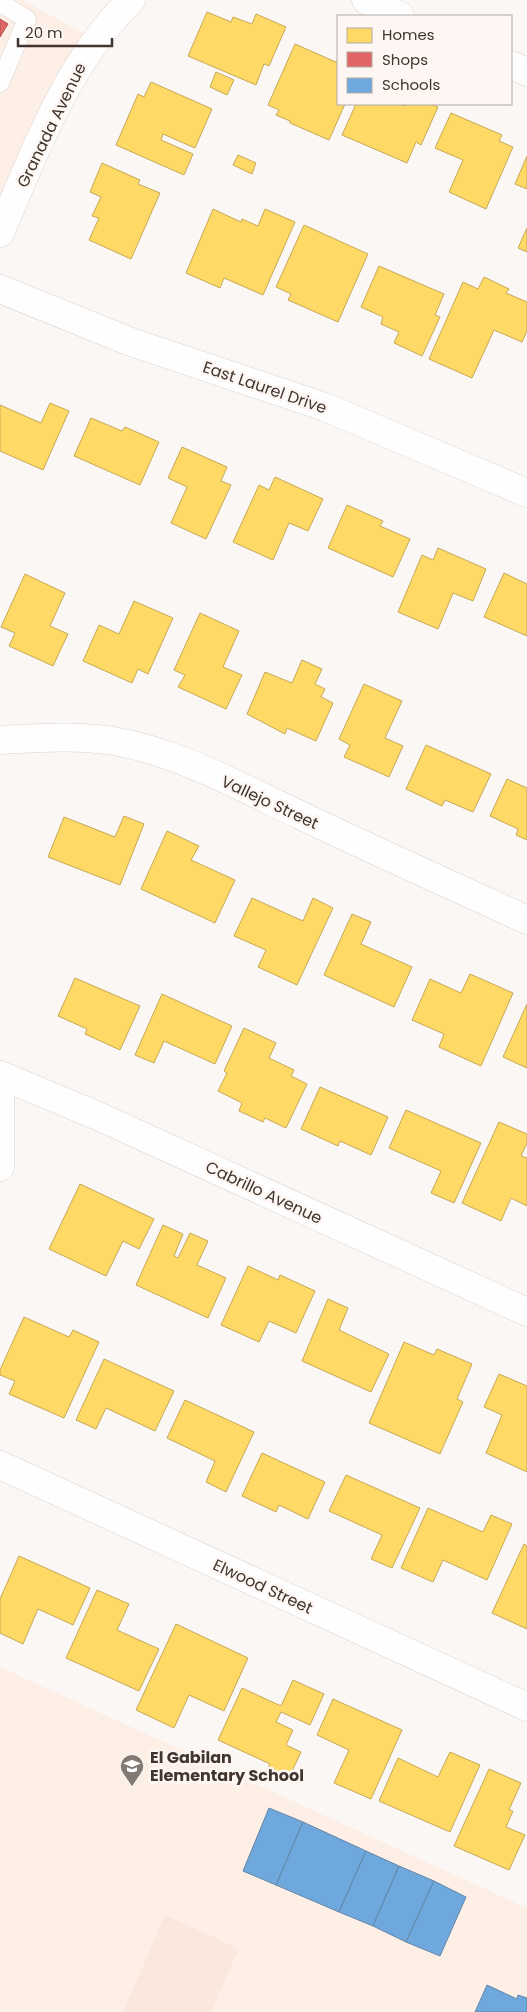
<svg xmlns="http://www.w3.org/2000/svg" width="527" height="2012" viewBox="0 0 527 2012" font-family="Poppins,sans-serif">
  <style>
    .built { fill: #fdeee6 }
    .green { fill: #fae8de }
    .homes { fill: #ffd966; stroke: #c6a855 }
    .shops { fill: #e06666; stroke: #b05755 }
    .schools { fill: #6fa8dc; stroke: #6186a8 }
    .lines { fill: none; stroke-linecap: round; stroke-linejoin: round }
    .service-casing { stroke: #dcd4d0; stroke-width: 19 }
    .minor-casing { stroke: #dcd4d0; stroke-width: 29 }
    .secondary-casing { stroke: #dcd4d0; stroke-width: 29 }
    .service { stroke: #fefefe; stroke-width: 18 }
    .minor { stroke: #fefefe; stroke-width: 28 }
    .secondary { stroke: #fefefe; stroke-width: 28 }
    .labels { text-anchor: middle; stroke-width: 5; stroke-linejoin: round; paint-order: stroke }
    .street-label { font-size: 16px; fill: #41352e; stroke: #fdf6f3 }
    .poi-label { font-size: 16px; font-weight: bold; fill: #41352e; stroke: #fdf6f3; text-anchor: start }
  </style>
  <rect width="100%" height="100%" fill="#fbf7f5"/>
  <!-- built -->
  <g class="built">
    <polygon points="0,0 23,0 91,38 0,206"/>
    <polygon points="0,1667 527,1908 527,2012 0,2012"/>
  </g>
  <!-- green -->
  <polygon class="green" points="165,1915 239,1949 211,2012 123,2012"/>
  <!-- homes -->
  <g class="homes">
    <polygon points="207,12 231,22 233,17 252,24 256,14 286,27 269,66 264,64 256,85 188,56"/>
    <polygon points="295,44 338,63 338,104 345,104 329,140 290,123 290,121 276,115 279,110 268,105"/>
    <polygon points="216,72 234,80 227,95 210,87"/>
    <polygon points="151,82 212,109 195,148 163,134 161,140 193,154 184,175 116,145 138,94 144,97"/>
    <polygon points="356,104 400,104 405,106 406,104 430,104 438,107 421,145 416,142 407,163 342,135"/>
    <polygon points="451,113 502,135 499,141 513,147 486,209 449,192 463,160 435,148"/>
    <polygon points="238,155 256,163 252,174 233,165"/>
    <polygon points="527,156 527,189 515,184"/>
    <polygon points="102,163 140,180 138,184 160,193 131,259 89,240 99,218 92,216 101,197 90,192"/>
    <polygon points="213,209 241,222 242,219 258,226 265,209 295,222 263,295 224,278 220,288 186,273"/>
    <polygon points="304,225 368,254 338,322 288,300 291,294 276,287"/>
    <polygon points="527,228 527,252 518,248"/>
    <polygon points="379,266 444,294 435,315 440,317 422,356 394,343 399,332 381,324 383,317 361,307"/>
    <polygon points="484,277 509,289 506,293 527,302 527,331 522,342 494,330 472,378 429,359 463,282 478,289"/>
    <polygon points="50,403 69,411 43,470 0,451 0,405 41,423"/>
    <polygon points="91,418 122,431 125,427 159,442 140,485 74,456"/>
    <polygon points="182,447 227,467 221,481 231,485 206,539 171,523 187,487 168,478"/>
    <polygon points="275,477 323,499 308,531 289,523 273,560 233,542 259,485 269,490"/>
    <polygon points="347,505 383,521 380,526 410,539 393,577 328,548"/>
    <polygon points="438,548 486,569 473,601 453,593 438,629 398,612 422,555 433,560"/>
    <polygon points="504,573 527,584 527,636 484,617"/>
    <polygon points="25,574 65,593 50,626 68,634 53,666 9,646 15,633 1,627"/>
    <polygon points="134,601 173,618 148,674 138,669 132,683 83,661 99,625 119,634"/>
    <polygon points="200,613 239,631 223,667 242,675 226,709 178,687 185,675 174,670"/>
    <polygon points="302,660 322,669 315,684 325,689 321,697 333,703 316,741 287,728 285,734 247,714 265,672 292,683"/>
    <polygon points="364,684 402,701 385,738 403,746 389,777 344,757 350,745 339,739"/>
    <polygon points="426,745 491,774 473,812 445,800 442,806 406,789"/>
    <polygon points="507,779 527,788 527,840 516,835 518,829 490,816"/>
    <polygon points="124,816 144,824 120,885 48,857 64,817 115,837"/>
    <polygon points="167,831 199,846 191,860 235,880 215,923 141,889"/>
    <polygon points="252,898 303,921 313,898 333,908 297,985 258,967 266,950 234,936"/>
    <polygon points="352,914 371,922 361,944 412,967 394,1007 324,975"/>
    <polygon points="470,974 513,993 481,1066 439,1047 444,1034 412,1020 430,979 461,993"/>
    <polygon points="75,978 140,1006 120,1050 85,1034 87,1029 58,1016"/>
    <polygon points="162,994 232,1026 215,1064 164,1041 154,1063 135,1055"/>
    <polygon points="527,1004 527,1068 503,1057"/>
    <polygon points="244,1028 276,1043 269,1058 294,1070 291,1076 307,1084 286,1128 265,1118 263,1122 239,1111 242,1103 218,1091 227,1073 224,1071"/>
    <polygon points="320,1087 388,1117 371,1155 340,1141 338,1146 301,1129"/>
    <polygon points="406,1110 481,1143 454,1203 431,1193 441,1171 389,1148"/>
    <polygon points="499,1122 527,1134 527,1143 521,1156 527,1158 527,1206 511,1198 501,1221 462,1203"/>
    <polygon points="80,1184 154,1219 139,1249 123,1241 106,1276 49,1249"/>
    <polygon points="163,1225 183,1234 174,1256 178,1258 190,1233 208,1241 197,1265 226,1278 208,1318 136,1285"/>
    <polygon points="248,1266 278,1280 280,1275 315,1291 296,1333 269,1321 259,1342 221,1325"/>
    <polygon points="328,1299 348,1308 339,1330 389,1354 371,1392 302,1361"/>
    <polygon points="24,1317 69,1337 73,1330 99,1342 64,1418 9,1394 15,1381 0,1375 0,1370"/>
    <polygon points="404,1342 434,1355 437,1349 472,1364 457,1399 463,1402 440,1454 369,1423"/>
    <polygon points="104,1359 174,1391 155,1431 106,1408 96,1429 76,1420"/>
    <polygon points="499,1374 527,1386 527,1472 486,1453 502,1415 484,1407"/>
    <polygon points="185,1400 254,1432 226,1492 206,1482 215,1461 167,1438"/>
    <polygon points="262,1453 325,1482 308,1519 279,1505 276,1512 242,1496"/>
    <polygon points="346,1475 420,1508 392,1568 371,1559 382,1535 329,1511"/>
    <polygon points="428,1508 483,1532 491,1515 512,1524 487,1580 443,1560 433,1582 401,1568"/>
    <polygon points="524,1544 527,1546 527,1629 492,1613"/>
    <polygon points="19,1556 90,1588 73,1625 38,1609 23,1644 0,1633 0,1599"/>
    <polygon points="97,1590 129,1604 117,1630 159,1649 139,1691 66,1658"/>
    <polygon points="176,1624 248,1658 224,1711 189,1695 174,1728 136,1710"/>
    <polygon points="293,1680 324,1694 310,1725 281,1712 276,1722 293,1730 286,1745 301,1752 287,1782 266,1772 270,1764 218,1740 242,1688 281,1706"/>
    <polygon points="333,1699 402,1730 371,1799 334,1783 349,1750 317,1735"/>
    <polygon points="450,1752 480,1765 450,1832 379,1801 398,1758 438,1777"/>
    <polygon points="489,1769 521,1783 509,1810 513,1811 506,1827 525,1835 509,1870 454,1846"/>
  </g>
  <!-- shops -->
  <polygon class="shops" points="0,19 8,24 0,37"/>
  <!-- schools -->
  <g class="schools">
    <polygon points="269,1808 303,1822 276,1885 243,1871"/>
    <polygon points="303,1822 366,1851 339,1912 276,1885"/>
    <polygon points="366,1851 399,1866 373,1926 339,1912"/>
    <polygon points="399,1866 434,1881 406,1942 373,1926"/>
    <polygon points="434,1881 466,1897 440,1956 406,1942"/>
    <polygon points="487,1985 517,1999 518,1995 527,1998 527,2012 475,2012"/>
  </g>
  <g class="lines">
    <!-- service casing -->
    <g class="service-casing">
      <polyline id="service" points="0,3 27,19 0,83"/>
    </g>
    <!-- minor casing -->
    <g class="minor-casing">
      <g id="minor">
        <polyline points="366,0 400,16"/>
        <polyline points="511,65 527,72"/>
        <path d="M0,233C35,151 67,63 131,0"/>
        <path d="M0,740C38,738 75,735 113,741C179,752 240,787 300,815C375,851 451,885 527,920"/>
        <polyline points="0,1075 98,1116 527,1312"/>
        <polyline points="0,1075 0,1167"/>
        <polyline points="0,1465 527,1707"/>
      </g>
    </g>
    <!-- secondary casing -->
    <g class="secondary-casing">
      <polyline id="secondary" points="0,289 131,342 325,407 527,493"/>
    </g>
    <!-- service -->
    <use href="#service" class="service"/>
    <!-- minor -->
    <use href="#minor" class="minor"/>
    <!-- secondary -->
    <use href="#secondary" class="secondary"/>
  </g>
  <!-- icons -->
  <defs>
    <g id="school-pin" transform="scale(1.25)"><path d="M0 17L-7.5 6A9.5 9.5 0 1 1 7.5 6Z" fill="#827974" stroke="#fdf6f3"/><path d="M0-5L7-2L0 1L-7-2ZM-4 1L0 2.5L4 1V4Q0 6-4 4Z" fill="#fff"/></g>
  </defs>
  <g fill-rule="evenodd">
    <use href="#school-pin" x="132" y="1766"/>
  </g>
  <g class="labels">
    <!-- street labels -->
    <g class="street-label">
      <text transform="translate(51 125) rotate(-64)" y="6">Granada Avenue</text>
      <text transform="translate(265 387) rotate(19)" y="6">East Laurel Drive</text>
      <text transform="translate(270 802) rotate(25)" y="6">Vallejo Street</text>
      <text transform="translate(264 1192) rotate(25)" y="6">Cabrillo Avenue</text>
      <text transform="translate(263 1586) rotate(25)" y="6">Elwood Street</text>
    </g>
    <!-- poi labels -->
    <g class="poi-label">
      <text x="150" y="1763">El Gabilan<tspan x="150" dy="18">Elementary School</tspan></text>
    </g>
  </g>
  <!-- legend -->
  <rect x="337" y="15" width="175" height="90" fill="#fdf6f3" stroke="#b2a9a4"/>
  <rect x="347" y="28" width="25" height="15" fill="#ffd966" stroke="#b2a9a4"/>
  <text x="382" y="40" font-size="15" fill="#41352e">Homes</text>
  <rect x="347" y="52" width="25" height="15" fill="#e06666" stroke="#b2a9a4"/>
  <text x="382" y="65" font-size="15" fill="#41352e">Shops</text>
  <rect x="347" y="78" width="25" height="15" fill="#6fa8dc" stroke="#b2a9a4"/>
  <text x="382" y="90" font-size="15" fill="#41352e">Schools</text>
  <!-- scale -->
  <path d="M18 38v8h94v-8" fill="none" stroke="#41352e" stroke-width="2.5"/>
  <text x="25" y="38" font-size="15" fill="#41352e" stroke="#fdf6f3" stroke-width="4" paint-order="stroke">20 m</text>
</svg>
